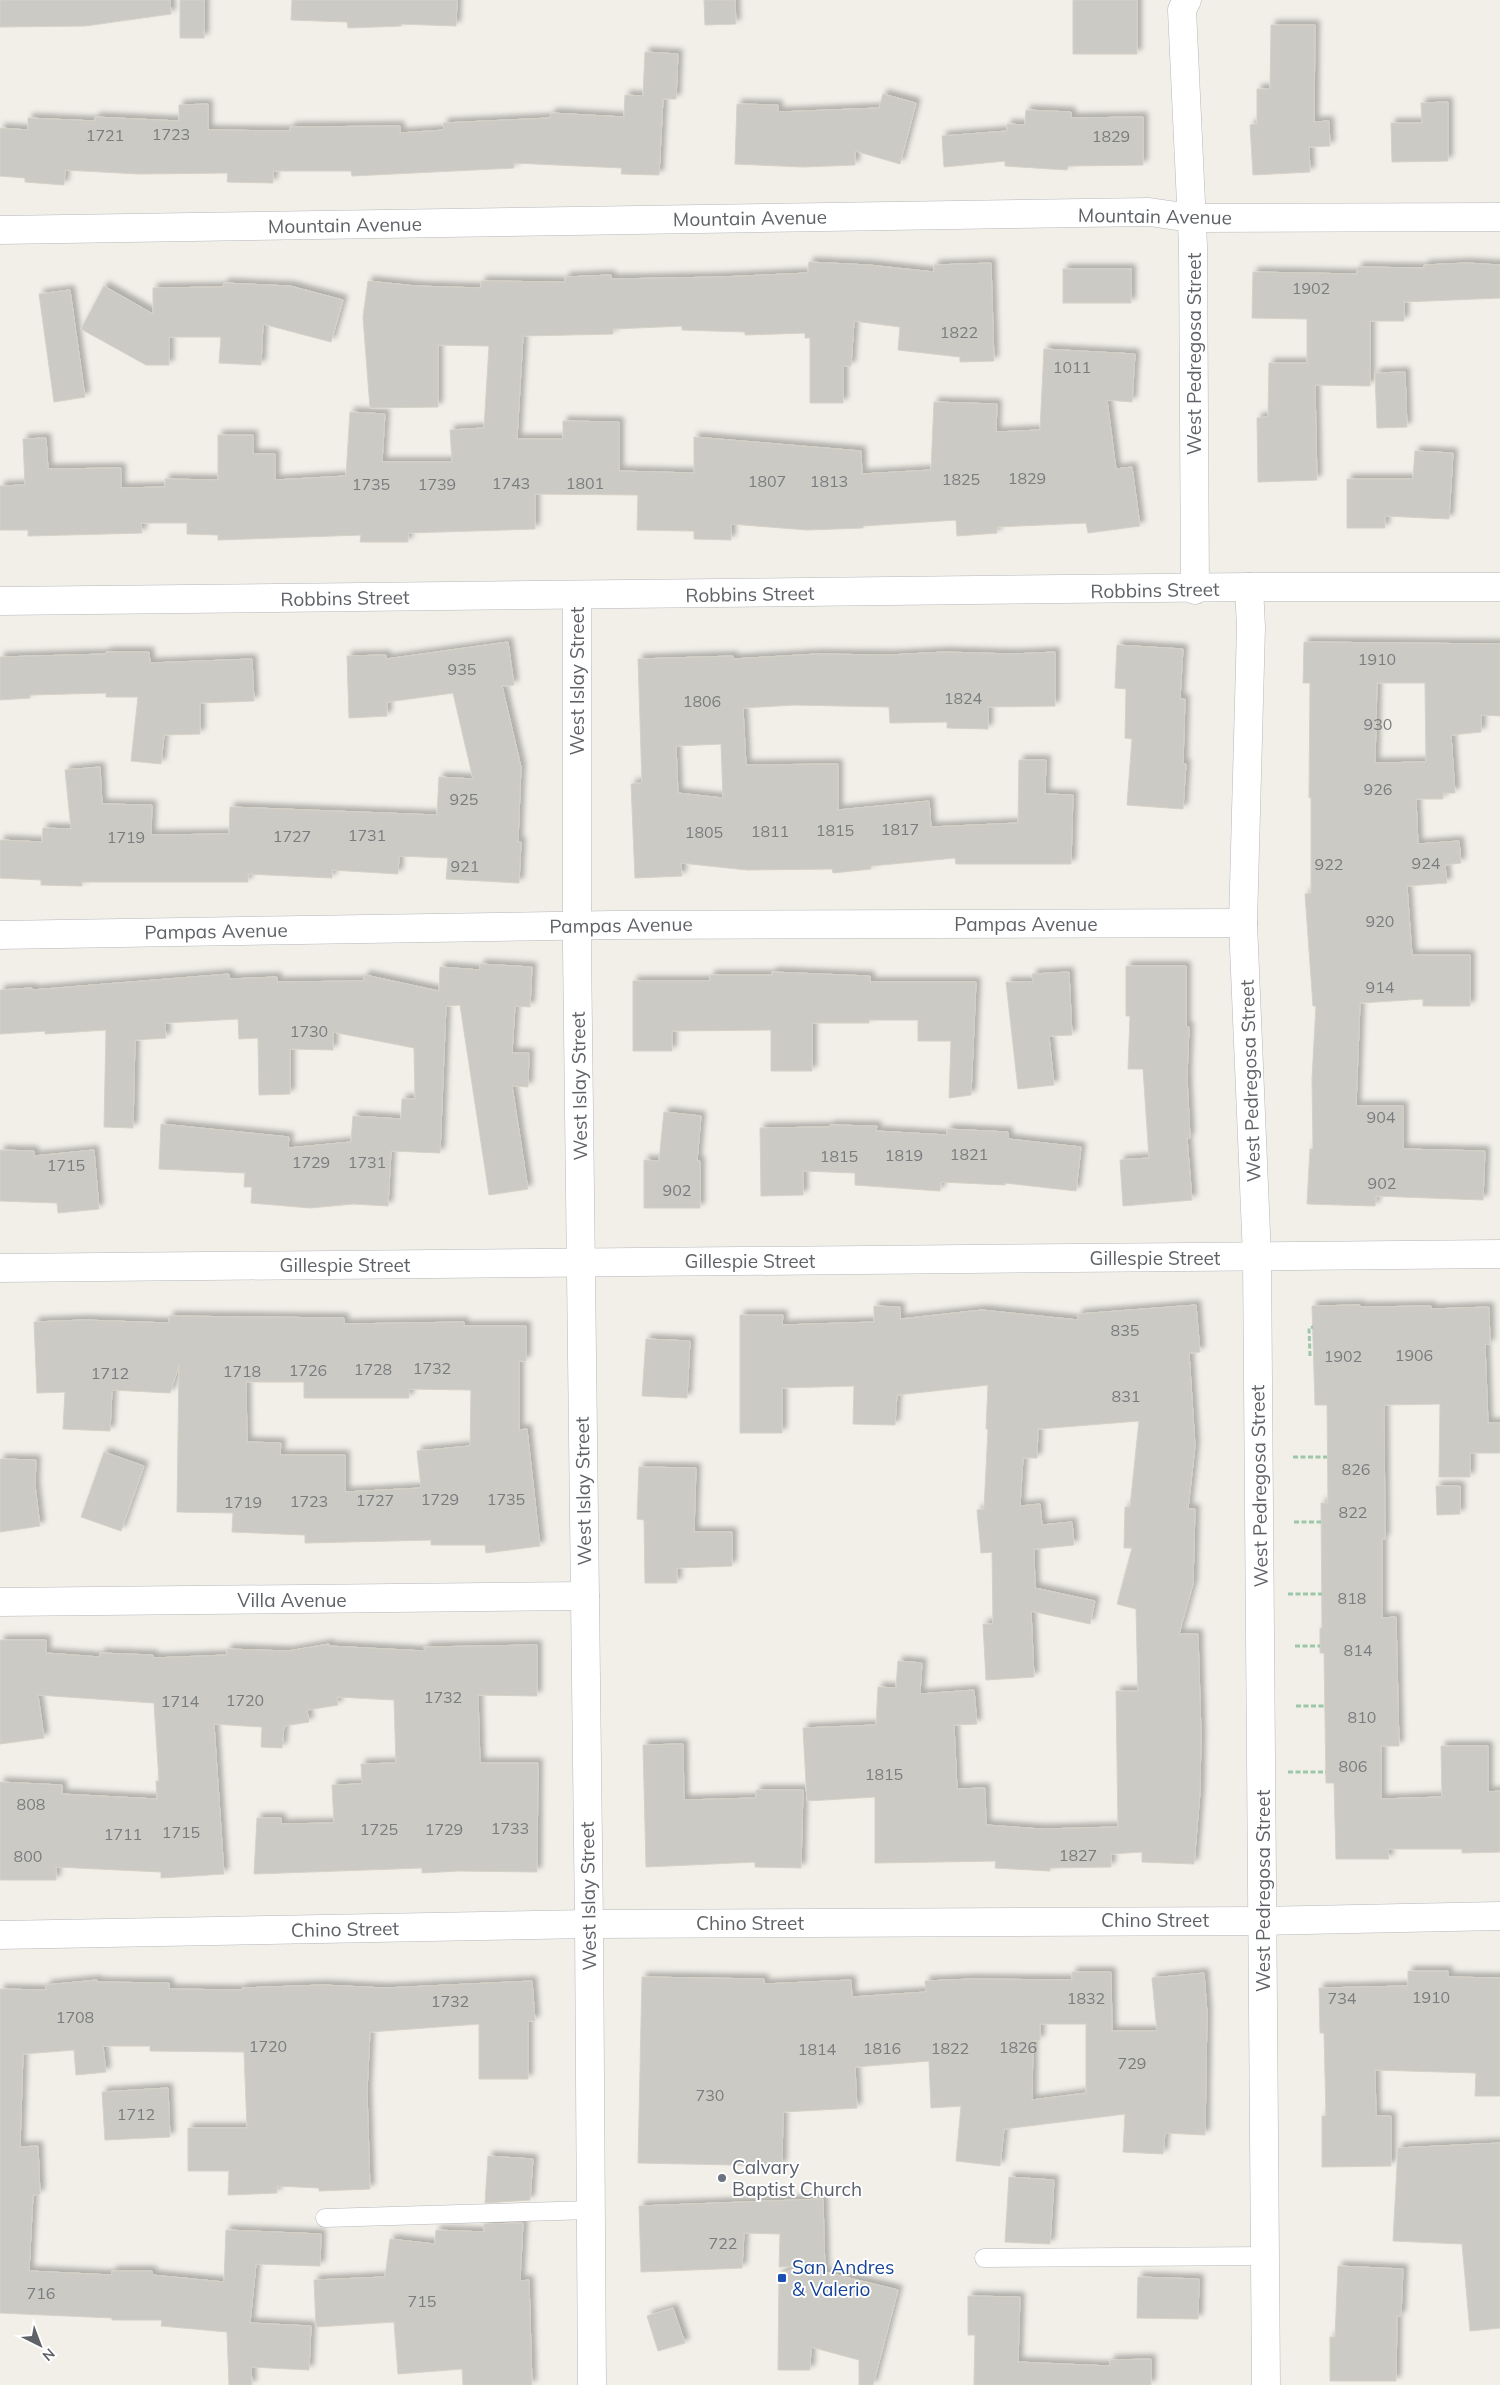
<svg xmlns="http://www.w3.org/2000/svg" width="1500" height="2385" viewBox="0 0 1500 2385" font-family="Mulish,sans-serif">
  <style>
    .building { fill: #cccac5; stroke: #d6d1c6; fill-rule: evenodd; filter: url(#shadow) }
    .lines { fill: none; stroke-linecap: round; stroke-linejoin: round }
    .service-casing { stroke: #b5b8bc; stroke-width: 19 }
    .minor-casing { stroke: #b5b8bc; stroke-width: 29 }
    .path { stroke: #9cc7a9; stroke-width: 3; stroke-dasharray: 5 2.5; stroke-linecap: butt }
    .service { stroke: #fff; stroke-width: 18 }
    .minor { stroke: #fff; stroke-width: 28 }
    .worship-dot { fill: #6b7280; stroke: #fff; stroke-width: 2 }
    .transit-dot { fill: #1a4fb4; stroke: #fff; stroke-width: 2 }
    .labels { text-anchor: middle; stroke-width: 4; stroke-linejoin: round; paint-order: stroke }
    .number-label { font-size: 16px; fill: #7a7d7f }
    .street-label { font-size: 19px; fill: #5f6368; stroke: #fff }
    .worship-label { font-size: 19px; fill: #5b616d; stroke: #fff; text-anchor: start }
    .transit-label { font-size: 19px; fill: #164399; stroke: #fff; text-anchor: start }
  </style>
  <defs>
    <filter id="shadow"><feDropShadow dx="4.5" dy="-4.5" stdDeviation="2.5" flood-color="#0004"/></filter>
  </defs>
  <rect width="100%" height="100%" fill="#f1efe8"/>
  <!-- building -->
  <g class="building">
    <polygon points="0,0 170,0 171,14 85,26 0,27"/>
    <rect x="180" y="0" width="24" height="38"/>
    <polygon points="292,0 457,0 456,26 401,24 401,26 348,28 347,22 291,20"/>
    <polygon points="704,0 735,0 736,24 705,25"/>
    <rect x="1073" y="0" width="64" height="54"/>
    <polygon points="1271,25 1315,25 1314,122 1329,121 1330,146 1309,147 1310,172 1253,175 1250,125 1257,124 1257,89 1270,89"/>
    <polygon points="645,52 678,54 676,99 663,99 659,175 621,174 622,168 514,163 514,168 352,176 351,171 273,171 273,183 227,182 228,173 139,174 65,170 64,185 25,182 25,178 0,176 0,128 28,130 28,118 95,121 95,117 179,121 179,105 208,104 208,130 290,131 290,127 400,126 400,133 444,130 443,123 550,118 551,113 624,117 625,95 643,96"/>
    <polygon points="883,94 916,103 900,164 855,151 855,165 803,167 735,164 737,104 778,105 778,112 879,108"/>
    <polygon points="1448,102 1448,161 1392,162 1391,123 1422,123 1421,103"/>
    <polygon points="1026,110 1071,112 1071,118 1143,117 1143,165 1068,166 1067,170 1005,166 1005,161 944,167 942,136 1007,131 1007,124 1025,125"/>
    <polygon points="809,262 869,265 934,272 934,265 991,263 994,361 960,362 960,357 898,350 900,327 854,321 851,366 843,366 843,403 810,403 810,338 805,338 805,333 745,335 745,332 682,330 682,326 613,329 613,334 523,336 517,439 563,439 563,421 619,422 619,471 694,473 694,437 861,451 862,474 931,470 934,402 997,404 996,432 1040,430 1044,349 1135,354 1132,402 1107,400 1116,469 1132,467 1140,526 1088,533 1086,523 997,527 997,533 957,536 956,520 863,526 863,528 807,530 731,524 731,540 694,539 694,531 637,530 638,495 535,494 535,529 408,533 408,542 360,542 361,535 218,540 218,535 187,534 187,523 141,523 142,533 28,536 28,530 0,530 0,486 25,485 23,439 46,438 48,469 121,468 121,488 165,487 165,479 218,480 218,435 253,435 253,454 275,454 275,480 346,476 350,412 385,414 382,462 452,462 450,430 484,428 489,346 438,345 438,407 370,408 363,317 368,281 416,286 481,288 481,281 565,282 565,277 611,275 611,279 721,277 808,273"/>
    <polygon points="1467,263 1500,265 1500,298 1404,302 1404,321 1370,321 1370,386 1315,385 1317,480 1258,482 1257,418 1268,417 1269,363 1307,363 1307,319 1252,318 1253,272 1357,274 1358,267 1424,268 1424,265"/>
    <rect x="1063" y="269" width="68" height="34"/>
    <polygon points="224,283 290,286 343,300 331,342 263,324 261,365 219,363 221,337 169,337 169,365 146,365 81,329 104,286 153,314 153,288 223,287"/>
    <polygon points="70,290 85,397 54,402 39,294"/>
    <polygon points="1405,372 1407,427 1377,428 1375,373"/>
    <polygon points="1415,451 1453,453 1449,519 1385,516 1385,528 1347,528 1347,479 1413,479"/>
    <polygon points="508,642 514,685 502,686 521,767 518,842 521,842 519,883 446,879 448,858 399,856 398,874 332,870 332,878 248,874 248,882 82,882 82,886 41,885 41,880 0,878 0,840 42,842 43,828 71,829 65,770 100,767 102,804 152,805 151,835 229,834 230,807 437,815 439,777 473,779 453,693 387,702 387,716 349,718 347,656 386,655 386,659"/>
    <path d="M1304,642L1500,644V716L1481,715V732L1451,735L1455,793H1443V799H1416L1418,844L1459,841L1461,863L1445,865L1447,883L1407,886L1412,955H1470V1006H1423V999L1360,1003L1356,1106H1403V1149L1485,1151L1483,1200L1376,1196L1375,1206L1307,1204L1310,1149H1313L1312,1079L1316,1006H1313L1305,894L1311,893V797L1309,798L1310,683H1303ZM1377,683H1425L1426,762L1375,763Z"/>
    <polygon points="1117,645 1183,649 1180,699 1185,699 1183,764 1186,764 1183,809 1127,805 1132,739 1125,738 1126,689 1115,688"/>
    <polygon points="106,652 149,652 150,663 252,659 254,701 200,703 200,734 164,735 161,764 131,761 138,697 106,697 106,693 30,695 30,698 0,700 0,657 106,654"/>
    <path d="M945,652L1013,654L1055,652V706L988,707V729L947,728V722L890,723L889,707L794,705L743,708L746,765L838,764V810L929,801L931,827L1018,823L1019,760H1046L1045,794L1073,795L1071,864H956L955,858L871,866V869L833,873L832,869L747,870L681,863L682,876L635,878L631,784L642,783L638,659L733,656V659L817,654L889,655ZM721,744L723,798L678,793L676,746Z"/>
    <polygon points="480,964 532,967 530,1007 515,1006 512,1053 529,1053 528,1087 512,1086 528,1189 489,1195 460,1005 446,1006 440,1153 391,1151 388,1206 353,1204 310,1208 251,1203 252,1187 244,1187 245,1173 159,1169 161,1124 289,1137 288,1148 351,1142 353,1116 401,1119 402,1099 415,1099 414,1048 333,1032 333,1050 290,1049 290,1094 259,1095 258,1038 239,1039 238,1019 165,1023 166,1038 135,1040 133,1128 104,1127 106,1030 45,1034 45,1031 0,1034 0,990 32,988 32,990 229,974 229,979 277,977 277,982 363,981 365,975 439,991 440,967 480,970"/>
    <polygon points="1126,966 1186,966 1186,1026 1189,1027 1187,1077 1190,1138 1187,1138 1192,1200 1123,1206 1120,1160 1149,1158 1143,1069 1128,1069 1130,1016 1126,1016"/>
    <polygon points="772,972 870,976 870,982 976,982 971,1095 949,1098 951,1041 918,1041 918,1020 869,1020 869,1023 812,1023 812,1071 771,1071 771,1030 672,1031 672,1051 633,1051 633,981 710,981 710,975 772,975"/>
    <polygon points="1069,972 1072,1035 1049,1036 1054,1085 1018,1089 1006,982 1033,982 1032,974"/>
    <polygon points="664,1112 701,1116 697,1161 700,1161 700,1208 644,1208 644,1160 659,1161"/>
    <polygon points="830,1125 877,1126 876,1131 947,1135 947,1129 1008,1132 1008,1139 1081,1147 1076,1191 1005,1183 1005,1185 941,1182 940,1191 855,1185 855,1173 803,1171 803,1195 761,1196 760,1128 830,1127"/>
    <polygon points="0,1150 34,1151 34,1156 94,1150 99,1209 58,1213 57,1203 0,1201"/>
    <polygon points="1196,1305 1200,1352 1189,1353 1195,1446 1188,1509 1195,1509 1193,1584 1179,1634 1198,1634 1201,1734 1200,1792 1194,1864 1142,1862 1142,1852 1111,1854 1111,1867 1050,1868 1050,1871 995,1868 996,1861 875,1863 875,1797 807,1801 803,1728 876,1725 878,1687 896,1688 898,1661 922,1663 920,1694 974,1690 977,1724 954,1725 957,1789 985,1788 986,1825 1041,1829 1118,1827 1116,1691 1138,1691 1136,1609 1117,1604 1132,1548 1124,1548 1125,1507 1130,1507 1139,1421 1038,1429 1037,1458 1023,1458 1020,1506 1040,1504 1042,1525 1072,1522 1074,1545 1034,1549 1035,1588 1095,1601 1090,1624 1031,1611 1034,1677 986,1680 983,1624 993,1624 992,1552 981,1553 977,1510 984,1509 988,1429 986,1429 988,1385 897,1395 895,1425 853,1424 854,1386 782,1388 782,1433 740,1433 740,1315 783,1315 782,1325 874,1322 874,1306 900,1307 900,1319 982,1310 1078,1320 1078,1314"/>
    <polygon points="1360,1305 1360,1307 1431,1306 1431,1309 1489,1307 1490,1344 1485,1344 1488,1423 1500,1423 1500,1453 1470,1453 1470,1477 1439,1477 1440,1404 1384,1405 1385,1539 1382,1539 1382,1618 1396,1617 1399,1746 1381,1746 1381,1799 1442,1797 1441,1746 1488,1746 1488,1792 1500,1791 1500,1852 1462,1853 1462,1849 1388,1849 1389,1859 1336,1859 1334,1783 1326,1783 1324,1653 1320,1653 1320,1628 1322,1628 1321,1503 1328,1503 1327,1405 1315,1405 1312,1306"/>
    <path d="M169,1316L344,1318V1324L464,1322V1326H526V1361H519V1430L527,1429L540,1546L486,1553L485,1545H431V1540L305,1543V1535L232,1532L233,1513L177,1512L179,1365L170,1393L112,1390L110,1431L63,1429L65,1392L37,1393L34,1322L84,1320L169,1323ZM246,1382H304V1398H409V1389L471,1390L470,1446L417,1451L421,1488L345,1492V1455H280L281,1443L247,1442Z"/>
    <polygon points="646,1339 690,1341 687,1398 642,1396"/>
    <polygon points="104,1452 144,1466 121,1531 81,1517"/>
    <polygon points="0,1459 36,1460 35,1485 40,1526 0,1532"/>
    <polygon points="639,1467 696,1468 694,1532 732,1532 732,1566 677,1568 677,1583 645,1583 644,1520 637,1519"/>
    <polygon points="1436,1486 1460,1486 1460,1514 1437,1515"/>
    <polygon points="0,1640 46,1640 46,1653 100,1657 100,1653 153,1655 153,1658 227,1655 227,1649 288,1651 329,1644 329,1646 425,1651 424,1647 537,1645 537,1696 478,1695 480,1763 538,1763 537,1872 458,1871 422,1873 422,1868 254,1874 257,1818 281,1818 281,1824 334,1823 332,1785 362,1784 361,1764 396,1763 394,1700 337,1697 338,1705 307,1710 309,1722 284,1726 282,1748 261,1747 262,1727 214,1724 224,1874 161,1878 161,1872 56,1867 56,1880 0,1880 0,1782 62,1785 62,1794 157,1799 156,1781 159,1781 154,1703 38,1695 44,1738 0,1744"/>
    <polygon points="683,1744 684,1800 756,1798 756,1790 803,1790 801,1868 755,1867 755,1862 646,1867 643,1745"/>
    <polygon points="1408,1971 1448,1971 1448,1977 1500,1978 1500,2096 1475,2096 1476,2073 1375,2070 1376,2116 1391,2116 1391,2166 1322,2167 1322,2116 1326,2116 1324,2033 1320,2033 1319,1988 1408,1986"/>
    <path d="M1072,1972H1111L1112,2031H1157L1152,1978L1204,1973L1207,2013L1205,2135L1165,2133L1163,2154L1123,2152L1125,2114L1004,2129L1000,2166L956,2161L961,2106L931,2108L929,2061L855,2067L857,2108L783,2112L782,2166L638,2163L642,1977L764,1979V1984L851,1980L852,1997L926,1992L925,1981L972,1979L1072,1980ZM1040,2024H1086V2093L1032,2100L1033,2041L1040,2040Z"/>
    <polygon points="97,1980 97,1982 169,1983 169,1989 242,1990 242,1988 323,1985 385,1988 532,1981 535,2021 528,2021 528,2079 479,2079 479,2024 370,2032 367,2091 370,2189 319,2191 319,2188 277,2186 277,2193 228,2195 229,2171 188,2171 188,2128 247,2128 244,2052 150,2051 150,2046 103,2046 106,2072 76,2075 74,2050 23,2054 20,2147 38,2146 40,2194 33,2195 29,2271 112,2275 112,2271 152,2271 152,2275 224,2282 226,2230 321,2234 320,2266 256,2264 250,2323 311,2326 309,2370 251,2367 252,2385 229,2385 227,2332 161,2326 162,2320 112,2320 112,2318 0,2313 0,1989 46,1990 46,1985"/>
    <polygon points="168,2088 170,2137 105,2140 102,2092"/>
    <polygon points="1500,2143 1500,2328 1470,2331 1462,2244 1393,2241 1398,2148"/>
    <polygon points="488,2156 533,2159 530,2200 485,2203"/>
    <polygon points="1009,2177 1054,2180 1050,2244 1005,2242"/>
    <polygon points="823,2199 825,2272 898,2290 873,2385 859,2385 859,2360 811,2347 810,2370 778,2370 779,2274 798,2268 797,2266 779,2267 780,2234 744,2233 742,2268 641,2272 639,2206"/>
    <polygon points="523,2223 520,2281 529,2280 532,2385 463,2385 462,2369 398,2374 394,2322 316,2327 314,2280 385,2277 390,2239 435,2244 436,2230 484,2232 484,2224"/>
    <polygon points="1338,2266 1403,2269 1401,2316 1397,2316 1396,2381 1330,2381 1330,2337 1335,2337"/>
    <polygon points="1138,2277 1199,2279 1198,2319 1137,2318"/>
    <polygon points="968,2296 1020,2297 1018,2362 1110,2366 1110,2360 1151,2359 1151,2385 1110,2385 1110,2383 1110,2385 974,2385 975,2335 968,2335"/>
    <polygon points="673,2308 685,2343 658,2351 647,2316"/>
  </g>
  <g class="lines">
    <!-- service casing -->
    <g class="service-casing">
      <g id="service">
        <polyline points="325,2218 590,2210"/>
        <polyline points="984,2258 1267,2256"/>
      </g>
    </g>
    <!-- minor casing -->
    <g class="minor-casing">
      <g id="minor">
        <polyline points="1187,0 1182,10 1193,246 1195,590"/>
        <polyline points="0,230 1149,212 1191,218 1500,217"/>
        <polyline points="1249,587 1251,627 1243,923 1257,1257 1266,2385"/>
        <polyline points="577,596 577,948 589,1924 592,2385"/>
        <polyline points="0,601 1249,587 1500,587"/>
        <polyline points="0,935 612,925 1243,923"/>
        <polyline points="0,1268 1500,1254"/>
        <polyline points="0,1602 585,1596"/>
        <polyline points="0,1935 589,1924 1264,1921 1500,1916"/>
      </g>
    </g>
    <!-- path -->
    <g class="path">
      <polyline points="1310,1356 1309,1328 1313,1327"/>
      <polyline points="1293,1457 1327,1457"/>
      <polyline points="1294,1522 1321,1522"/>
      <polyline points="1288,1594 1322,1594"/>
      <polyline points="1295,1646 1320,1646"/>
      <polyline points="1296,1706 1325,1706"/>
      <polyline points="1288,1772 1326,1772"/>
    </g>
    <!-- service -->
    <use href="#service" class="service"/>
    <!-- minor -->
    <use href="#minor" class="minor"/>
  </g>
  <!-- markers -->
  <circle class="worship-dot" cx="722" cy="2178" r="5"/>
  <rect class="transit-dot" x="777" y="2273" width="10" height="10" rx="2.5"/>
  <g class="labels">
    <!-- number labels -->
    <g class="number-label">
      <text x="171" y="140">1723</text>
      <text x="105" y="141">1721</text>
      <text x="1111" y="142">1829</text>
      <text x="1311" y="294">1902</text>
      <text x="959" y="338">1822</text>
      <text x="1072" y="373">1011</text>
      <text x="1027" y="484">1829</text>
      <text x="961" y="485">1825</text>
      <text x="767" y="487">1807</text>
      <text x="829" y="487">1813</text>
      <text x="511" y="489">1743</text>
      <text x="585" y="489">1801</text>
      <text x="371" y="490">1735</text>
      <text x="437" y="490">1739</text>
      <text x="1377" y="665">1910</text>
      <text x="462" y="675">935</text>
      <text x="963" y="704">1824</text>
      <text x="702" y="707">1806</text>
      <text x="1378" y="730">930</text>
      <text x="1378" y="795">926</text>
      <text x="464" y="805">925</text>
      <text x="900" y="835">1817</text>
      <text x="835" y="836">1815</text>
      <text x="770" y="837">1811</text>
      <text x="704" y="838">1805</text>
      <text x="367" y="841">1731</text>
      <text x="292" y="842">1727</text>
      <text x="126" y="843">1719</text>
      <text x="1426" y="869">924</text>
      <text x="1329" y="870">922</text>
      <text x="465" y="872">921</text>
      <text x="1380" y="927">920</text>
      <text x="1380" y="993">914</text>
      <text x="309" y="1037">1730</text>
      <text x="1381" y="1123">904</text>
      <text x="969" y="1160">1821</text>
      <text x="904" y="1161">1819</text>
      <text x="839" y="1162">1815</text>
      <text x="311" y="1168">1729</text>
      <text x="367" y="1168">1731</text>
      <text x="66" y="1171">1715</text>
      <text x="1382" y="1189">902</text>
      <text x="677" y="1196">902</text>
      <text x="1125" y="1336">835</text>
      <text x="1414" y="1361">1906</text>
      <text x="1343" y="1362">1902</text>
      <text x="432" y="1374">1732</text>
      <text x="373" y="1375">1728</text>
      <text x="308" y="1376">1726</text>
      <text x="242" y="1377">1718</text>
      <text x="110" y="1379">1712</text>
      <text x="1126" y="1402">831</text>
      <text x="1356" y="1475">826</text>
      <text x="440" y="1505">1729</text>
      <text x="506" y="1505">1735</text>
      <text x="375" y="1506">1727</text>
      <text x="309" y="1507">1723</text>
      <text x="243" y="1508">1719</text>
      <text x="1353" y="1518">822</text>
      <text x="1352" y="1604">818</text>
      <text x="1358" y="1656">814</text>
      <text x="443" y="1703">1732</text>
      <text x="245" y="1706">1720</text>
      <text x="180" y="1707">1714</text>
      <text x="1362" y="1723">810</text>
      <text x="1353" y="1772">806</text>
      <text x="884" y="1780">1815</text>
      <text x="31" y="1810">808</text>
      <text x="510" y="1834">1733</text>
      <text x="379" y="1835">1725</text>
      <text x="444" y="1835">1729</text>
      <text x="181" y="1838">1715</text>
      <text x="123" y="1840">1711</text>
      <text x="1078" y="1861">1827</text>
      <text x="28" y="1862">800</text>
      <text x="1431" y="2003">1910</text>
      <text x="1086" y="2004">1832</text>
      <text x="1342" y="2004">734</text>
      <text x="450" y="2007">1732</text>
      <text x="75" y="2023">1708</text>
      <text x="268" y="2052">1720</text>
      <text x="1018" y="2053">1826</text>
      <text x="882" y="2054">1816</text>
      <text x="950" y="2054">1822</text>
      <text x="817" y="2055">1814</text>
      <text x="1132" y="2069">729</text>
      <text x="710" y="2101">730</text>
      <text x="136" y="2120">1712</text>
      <text x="723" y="2249">722</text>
      <text x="41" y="2299">716</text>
      <text x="422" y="2307">715</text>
    </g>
    <!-- street labels -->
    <g class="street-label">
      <text transform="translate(1155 216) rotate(1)" y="7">Mountain Avenue</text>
      <text transform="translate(750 218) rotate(-1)" y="7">Mountain Avenue</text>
      <text transform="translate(345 225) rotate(-1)" y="7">Mountain Avenue</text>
      <text transform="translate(1194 354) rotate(-90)" y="7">West Pedregosa Street</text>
      <text transform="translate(1155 590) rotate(-1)" y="7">Robbins Street</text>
      <text transform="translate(750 594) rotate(-1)" y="7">Robbins Street</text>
      <text transform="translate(345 598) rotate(-1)" y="7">Robbins Street</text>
      <text transform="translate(577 681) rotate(-90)" y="7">West Islay Street</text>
      <text x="1026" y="931">Pampas Avenue</text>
      <text transform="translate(621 925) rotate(-1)" y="7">Pampas Avenue</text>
      <text transform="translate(216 931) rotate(-1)" y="7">Pampas Avenue</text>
      <text transform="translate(1250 1081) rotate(-92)" y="7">West Pedregosa Street</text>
      <text transform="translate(579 1086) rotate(-91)" y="7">West Islay Street</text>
      <text x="1155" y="1265">Gillespie Street</text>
      <text x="750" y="1268">Gillespie Street</text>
      <text x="345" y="1272">Gillespie Street</text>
      <text transform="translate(1259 1486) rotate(-91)" y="7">West Pedregosa Street</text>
      <text transform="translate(583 1491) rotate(-91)" y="7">West Islay Street</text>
      <text x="292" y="1607">Villa Avenue</text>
      <text transform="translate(1263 1891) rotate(-90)" y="7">West Pedregosa Street</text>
      <text transform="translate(588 1896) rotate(-91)" y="7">West Islay Street</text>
      <text x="1155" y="1927">Chino Street</text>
      <text x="750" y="1930">Chino Street</text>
      <text transform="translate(345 1929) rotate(-1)" y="7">Chino Street</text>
    </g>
    <!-- worship labels -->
    <g class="worship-label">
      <text x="732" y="2174">Calvary<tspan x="732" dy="22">Baptist Church</tspan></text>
    </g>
    <!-- transit labels -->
    <g class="transit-label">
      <text x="792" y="2274">San Andres<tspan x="792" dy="22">&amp; Valerio</tspan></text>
    </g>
  </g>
  <!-- north arrow -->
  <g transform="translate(40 2345) rotate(138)" stroke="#ffffff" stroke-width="4" paint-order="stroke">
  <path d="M0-4L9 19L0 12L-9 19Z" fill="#5f6368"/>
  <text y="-8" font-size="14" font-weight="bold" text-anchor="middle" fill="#5f6368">N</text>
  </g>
</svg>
